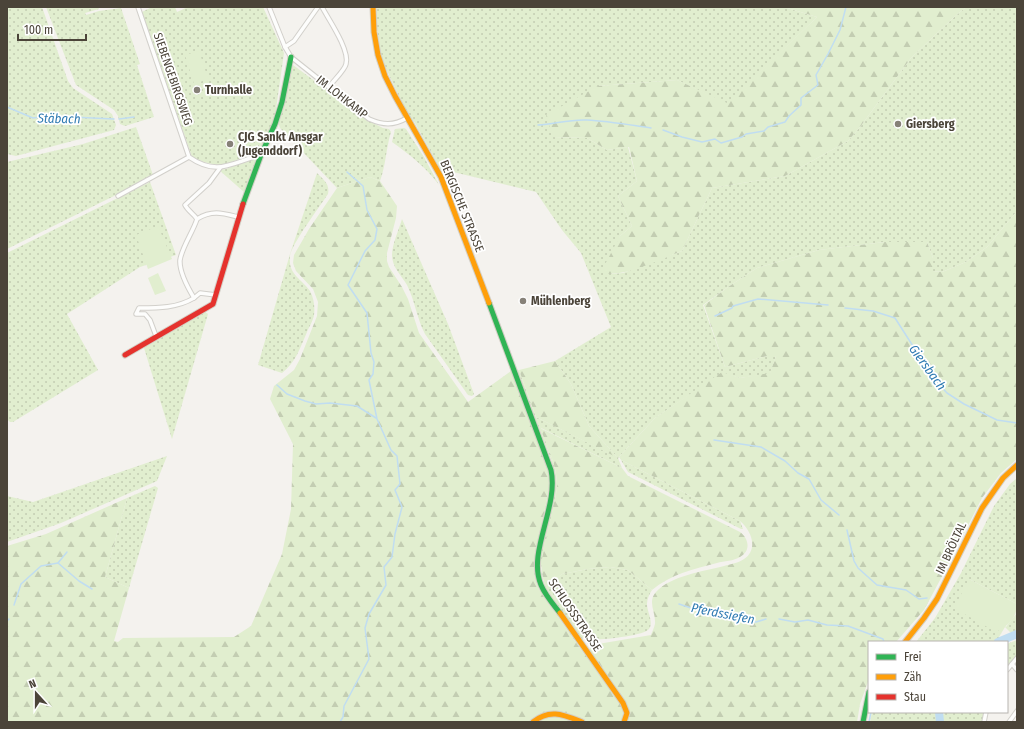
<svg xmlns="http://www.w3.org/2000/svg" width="1024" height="729" viewBox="0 0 1024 729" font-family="'Fira Sans Condensed',sans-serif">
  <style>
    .grass { fill: url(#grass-dots) }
    .forest { fill: url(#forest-firs) }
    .park { fill: #e1eecf }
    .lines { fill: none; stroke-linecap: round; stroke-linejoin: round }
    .stream { stroke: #c0ddf1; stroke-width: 1.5 }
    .river { stroke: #c0ddf1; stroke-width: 8 }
    .street-casing { stroke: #d2d0cb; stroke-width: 5.5 }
    .fast-casing { stroke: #d3cfc5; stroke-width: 7 }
    .slow-casing { stroke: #d3cfc5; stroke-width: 7 }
    .jam-casing { stroke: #d3cfc5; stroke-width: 7 }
    .street { stroke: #fdfdfc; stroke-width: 3.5 }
    .fast { stroke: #30b455; stroke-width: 5 }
    .slow { stroke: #ff9f0a; stroke-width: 5 }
    .jam { stroke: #e5322d; stroke-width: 5 }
    .poi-dot { fill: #868178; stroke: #fff; stroke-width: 1.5 }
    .labels { text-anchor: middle; stroke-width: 3.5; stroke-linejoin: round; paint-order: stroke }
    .street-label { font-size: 12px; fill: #4b4439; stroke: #fff }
    .poi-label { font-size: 12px; font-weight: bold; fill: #4b4439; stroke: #fff; text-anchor: start }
    .water-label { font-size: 13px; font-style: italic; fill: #2e7ab2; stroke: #fff }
  </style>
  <defs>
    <pattern id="grass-dots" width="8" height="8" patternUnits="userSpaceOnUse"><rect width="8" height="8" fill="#e1eecf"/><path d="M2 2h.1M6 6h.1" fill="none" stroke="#c3cdb2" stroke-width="1.8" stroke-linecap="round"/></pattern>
    <pattern id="forest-firs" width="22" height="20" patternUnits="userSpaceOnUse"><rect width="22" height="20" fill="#e1eecf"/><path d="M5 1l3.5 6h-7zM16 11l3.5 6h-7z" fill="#c3cdb2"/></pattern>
  </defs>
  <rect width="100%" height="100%" fill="#f4f2ee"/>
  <!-- grass -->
  <g class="grass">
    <polygon points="7,7 42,7 68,81 73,88 112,114 116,125 114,130 16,156 7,154"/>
    <polygon points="46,7 98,7 99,9 85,13 86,15 99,11 121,8 140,64 137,65 154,117 125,126 120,124 118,116 114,110 76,85"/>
    <polygon points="152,7 175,7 177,12 188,7 263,7 284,53 275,116 263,145 254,154 220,166 204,162 192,157 142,12"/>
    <path d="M377,7H784L817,17L727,104L677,80L598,86L553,137L587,138L607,150L628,147L637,181L618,196L632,226L620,236L611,274L623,273L682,251L712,188L785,176L848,141L860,127L911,58L953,18L966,7H1017V211L987,247L966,262L942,272L933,271V258L927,242H885L819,250L757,268L728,287L703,305L725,367L767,356H776L770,374L740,378L722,373L655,418L618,458L622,468L541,428C548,448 558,467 557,489L541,569L542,579L546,587L562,574L588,569L610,567L628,570L652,590C649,595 647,599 647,604C647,612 654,622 649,629C644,636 596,641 588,639C585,639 584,638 582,637L583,640L580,638L547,591L540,574V560L555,485V474L551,459L517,371L519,370L536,417L617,457L589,426L571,384L555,361L611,327L581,253L562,230L536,192L445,170H441L415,123L407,113L381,58L376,20Z"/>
    <path d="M293,65L369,121L383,128L389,129L391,132C386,148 386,165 380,181L370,177L337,188L280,128L278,122Z"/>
    <polygon points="136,127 153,175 116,195 7,249 7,162 83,144"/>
    <path d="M404,128L406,129L424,157L439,185C426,167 410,155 392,142L395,129Z"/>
    <polygon points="252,159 255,160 255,163 244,192 219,170 226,169"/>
    <path d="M317,173C324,180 330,184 328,194C320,206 291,245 290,256C288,275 301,278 310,291C314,298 315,308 314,315C313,321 309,327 307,332C300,348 296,362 282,373L258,365L290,254Z"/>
    <polygon points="150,182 176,255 140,267 67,314 98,370 13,422 10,422 7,419 7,253"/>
    <path d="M402,219L448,324L474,394L472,396L468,395L425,334C417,319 415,301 407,285C401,275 392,267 392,255C392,245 399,229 402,219Z"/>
    <polygon points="204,311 208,314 172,439 144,348"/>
    <path d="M511,371L513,373L549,466C554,492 545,517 540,542C537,556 534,568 537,582L536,583L533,569L549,489L548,469Z"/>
    <polygon points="167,456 157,481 61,523 7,542 7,496 33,502"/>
    <polygon points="621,460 740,521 743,529 741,529 628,472"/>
    <polygon points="1017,478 1017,604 969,579 1006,627 1017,613 1017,631 1012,634 1005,627 999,637 1000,639 994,642 916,642 935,618 961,573 994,506 1010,484"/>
    <polygon points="155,486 158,488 129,588 105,577 127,498"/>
    <polygon points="538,586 585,653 584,654 540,591"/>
    <polygon points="1017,640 1017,656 1007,668 1007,644"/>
    <polygon points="872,712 937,712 937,722 870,722"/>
    <polygon points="945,712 985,712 982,722 938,722"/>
  </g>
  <!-- forest -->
  <g class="forest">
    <path d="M784,7H966L953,18L911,58L860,127L848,141L785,176L712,188L682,251C663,258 620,280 601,272L620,236L632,226L618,196L637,181L629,147L607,150L587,138L553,137L546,115L598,86L677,80L727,103L817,17Z"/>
    <path d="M370,177L380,181L397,206L396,218L387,253V261L389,267L402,287L408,299L419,333L468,402L511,371L548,469L549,479V489L535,558C533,571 534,580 540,591L584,654L590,649L592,645L651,635C652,632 654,628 655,624C656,612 647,602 656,592C670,576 704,571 724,566C730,564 739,563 744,559C759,549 751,530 740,521L621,460L619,457L655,418L722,372L740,378L770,373L776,356H767L725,367L704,305L728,287L757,268L819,250L885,242H927L933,258V271L942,272L966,262L987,247L1017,211V459L1001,473L982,498L947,567L924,610L896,642H869V679L860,704L857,722H7V546L46,534L127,498L105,577L129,588L114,641L118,642L123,638L234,637L251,626L282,554L291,509L293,444L270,399L274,386L294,370L300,359L317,316L318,302L313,289L296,271L293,263L294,255L309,229L337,188Z"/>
    <polygon points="555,361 571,384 589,426 618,458 536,417 519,370"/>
    <path d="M540,428L622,468L628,476L740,532C748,538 752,550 740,557C734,561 724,561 717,563C694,569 671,574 652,590L628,570L610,567L588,569L562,574L546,588C542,578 541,570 542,559L557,489C558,467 548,448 540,428Z"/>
  </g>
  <!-- park -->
  <g class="park">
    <polygon points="199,51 208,79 194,84 185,55"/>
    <polygon points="158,226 172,259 148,269 136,235"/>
    <polygon points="158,273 166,291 155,295 148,278"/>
    <path d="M969,579L1017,604C1017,618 1008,626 996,632L954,608Z"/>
  </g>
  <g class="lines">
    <!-- stream -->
    <g class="stream">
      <polyline points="7,107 33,118 50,116 114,119"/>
      <polyline points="119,119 134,117"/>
      <path d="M538,125C555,124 570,119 587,120C608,121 630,125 651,128"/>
      <polyline points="663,130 682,137 702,142 715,139 721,143 742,137 746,134 764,131 768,127 785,122 789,116 801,105 801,98 818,85 816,75 828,54 840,30 846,7"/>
      <polyline points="845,308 873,311 895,318 934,379 947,393 964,404 997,420 1017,423"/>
      <polyline points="715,316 732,308 733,306 758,299 828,305"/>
      <polyline points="277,385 287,394 305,401 316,404 330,403 357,406 376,418"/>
      <polyline points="714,440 761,447 785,461 798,473 809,479 821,500 839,515"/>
      <polyline points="847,530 854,561 858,568 877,585 906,590 919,599 927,598"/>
      <polyline points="58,563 79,581 92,589"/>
      <polyline points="679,604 694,609 727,613 746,621 756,622 766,619"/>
      <polyline points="14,605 21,584 41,566 58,563 67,552"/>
      <polyline points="779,619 795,622 808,620 827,625 848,626 883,639 884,642"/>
      <polyline points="7,621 9,619"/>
      <polyline points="340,722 343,717 344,706 369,659 365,628 369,614 386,585 384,567 392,557 395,534 402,507 395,490 400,484 397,456 391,450 377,419 369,380 373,374 374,362 371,353 367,313 348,285 365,251 375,240 377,229 367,210 363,186 347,172"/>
      <polyline points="869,722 871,712"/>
    </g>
    <!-- river -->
    <g class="river">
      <polyline points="998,642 1017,634"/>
      <polyline points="939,712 940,722"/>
    </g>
    <!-- street casing -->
    <g class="street-casing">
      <g id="street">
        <path d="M138,7L189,157C218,177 232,162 261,155"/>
        <path d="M269,7L285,47L291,57L369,119C383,125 393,126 407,118"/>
        <path d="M322,7C329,20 350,50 346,64C345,70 333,81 329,87"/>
        <polyline points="285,47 294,41 318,7"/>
        <polyline points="118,196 189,157"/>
        <path d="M197,219C212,210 222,213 238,217"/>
        <path d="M216,295L200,293L194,298C188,288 179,272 180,260C182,247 193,232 197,219C194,214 188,211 185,205L209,183L220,168"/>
        <path d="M156,336L150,320L145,314H136L139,308C159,308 177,308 194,298"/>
        <polyline points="1012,664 1017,670"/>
        <polyline points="1007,670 1017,658"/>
        <polyline points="984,722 986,712"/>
        <polyline points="1009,722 1017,711"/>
      </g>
    </g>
    <!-- fast casing -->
    <g class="fast-casing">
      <g id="fast">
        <polyline points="243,204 261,155 275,124 282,102 291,57"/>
        <path d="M489,303L551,470C559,507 527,552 541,585C545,595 553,604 560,613"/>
        <polyline points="863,722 869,692"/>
      </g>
    </g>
    <!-- slow casing -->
    <g class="slow-casing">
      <g id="slow">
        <polyline points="373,7 374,32 378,55 385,76 395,96 441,177 489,303"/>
        <polyline points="560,613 623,703 627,713 624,722"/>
        <polyline points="905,642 924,618 937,599 982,508 1003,478 1017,465"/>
        <path d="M533,722C550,708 564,715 582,722"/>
      </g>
    </g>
    <!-- jam casing -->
    <g class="jam-casing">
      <polyline id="jam" points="125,355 213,304 243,204"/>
    </g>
    <!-- street -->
    <use href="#street" class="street"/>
    <!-- fast -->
    <use href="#fast" class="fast"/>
    <!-- slow -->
    <use href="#slow" class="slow"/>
    <!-- jam -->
    <use href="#jam" class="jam"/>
  </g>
  <!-- markers -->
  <g class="poi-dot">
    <circle cx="197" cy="90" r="4"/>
    <circle cx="898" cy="124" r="4"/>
    <circle cx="230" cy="144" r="4"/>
    <circle cx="523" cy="301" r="4"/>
  </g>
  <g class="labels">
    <!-- street labels -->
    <g class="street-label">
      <text transform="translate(173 79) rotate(71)" y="4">SIEBENGEBIRGSWEG</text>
      <text transform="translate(342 97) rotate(38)" y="4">IM LOHKAMP</text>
      <text transform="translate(462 206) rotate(68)" y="4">BERGISCHE STRASSE</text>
      <text transform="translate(951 548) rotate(-65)" y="4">IM BRÖLTAL</text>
      <text transform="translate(575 615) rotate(56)" y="4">SCHLOSSSTRASSE</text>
    </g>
    <!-- poi labels -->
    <g class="poi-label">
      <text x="205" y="94">Turnhalle</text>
      <text x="906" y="128">Giersberg</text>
      <text x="238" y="141">CJG Sankt Ansgar<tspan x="238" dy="14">(Jugenddorf)</tspan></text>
      <text x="531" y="305">Mühlenberg</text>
    </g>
    <!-- water labels -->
    <g class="water-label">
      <text transform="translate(59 118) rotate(1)" y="5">Stäbach</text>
      <text transform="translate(928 367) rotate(54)" y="5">Giersbach</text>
      <text transform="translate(723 613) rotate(11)" y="5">Pferdssiefen</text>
    </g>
  </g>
  <!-- border -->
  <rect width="1024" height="729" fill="none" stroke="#4b4439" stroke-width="16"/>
  <!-- legend -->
  <rect x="868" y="641" width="140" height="72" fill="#ffffff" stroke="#b7b4b0"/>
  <rect x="876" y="654" width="20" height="6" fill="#30b455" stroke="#b7b4b0"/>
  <text x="904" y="661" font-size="12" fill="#4b4439">Frei</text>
  <rect x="876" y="674" width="20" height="6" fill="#ff9f0a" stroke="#b7b4b0"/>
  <text x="904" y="681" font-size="12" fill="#4b4439">Zäh</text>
  <rect x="876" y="694" width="20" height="6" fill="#e5322d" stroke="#b7b4b0"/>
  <text x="904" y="701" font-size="12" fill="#4b4439">Stau</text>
  <!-- north arrow -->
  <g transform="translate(36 693) rotate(339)" stroke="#ffffff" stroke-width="3" paint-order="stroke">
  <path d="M0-3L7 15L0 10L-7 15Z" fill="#4b4439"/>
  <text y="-6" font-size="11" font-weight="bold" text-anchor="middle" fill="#4b4439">N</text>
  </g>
  <!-- scale -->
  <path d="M18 34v6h68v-6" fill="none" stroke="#4b4439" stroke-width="2"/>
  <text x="24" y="34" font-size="12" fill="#4b4439" stroke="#ffffff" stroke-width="3" paint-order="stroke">100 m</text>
</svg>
